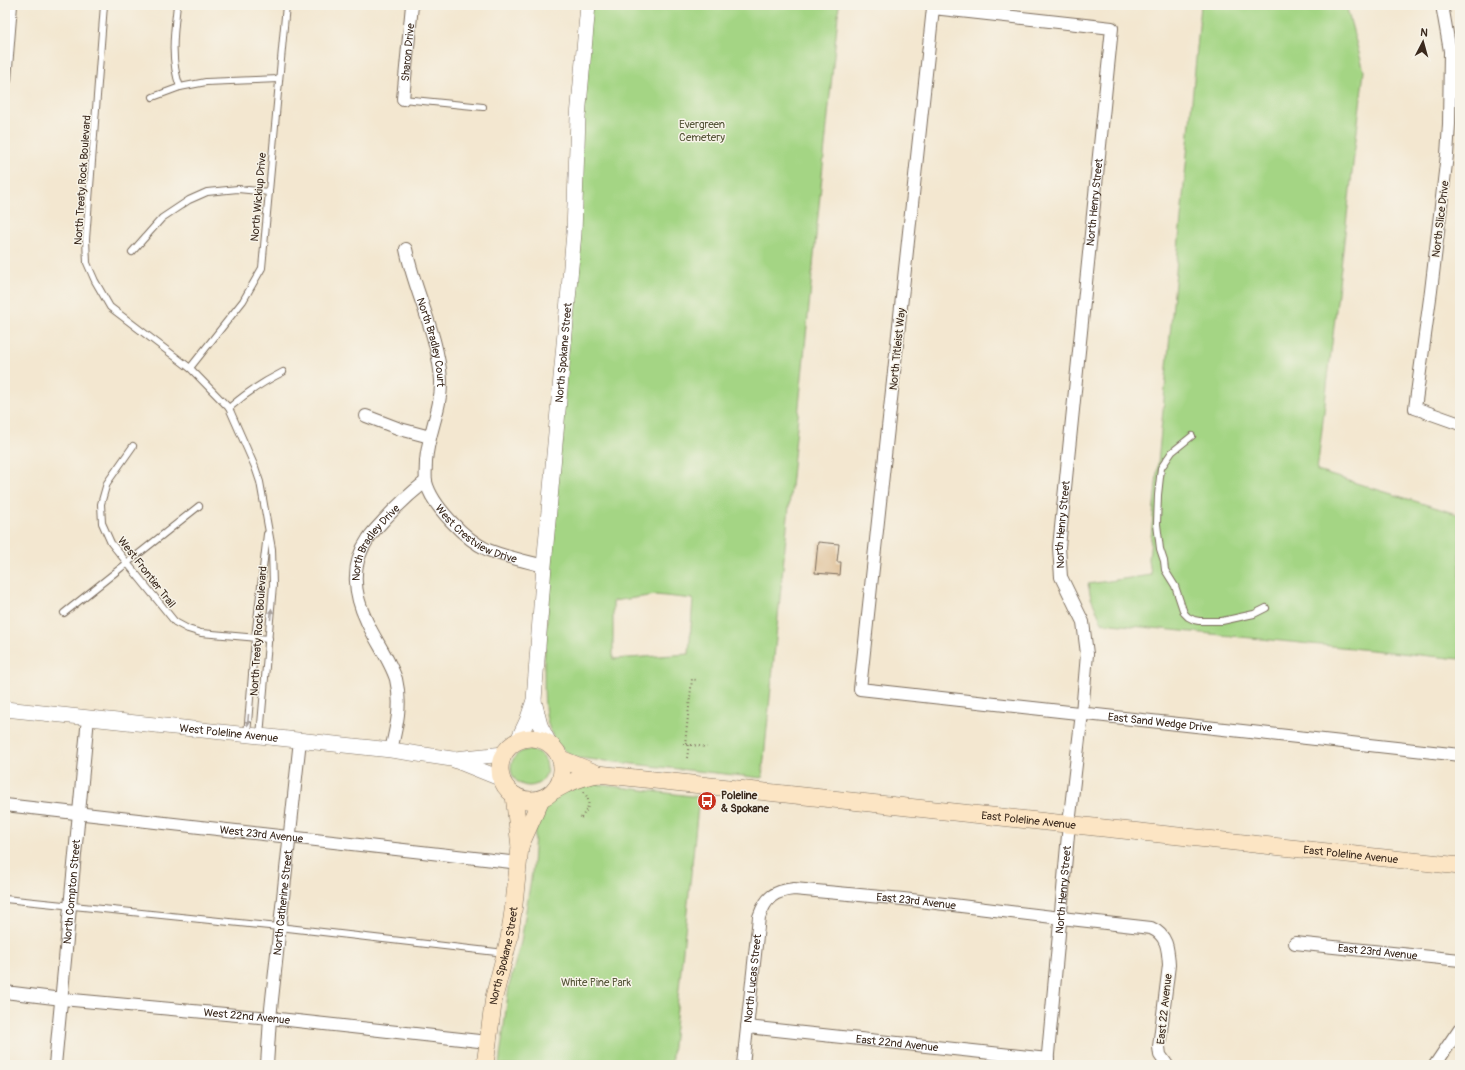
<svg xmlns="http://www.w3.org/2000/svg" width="1465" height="1070" viewBox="0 0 1465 1070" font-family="Pangolin,sans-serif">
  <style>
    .green { fill: #a4d584; stroke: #708051; fill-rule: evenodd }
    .building { fill: #debe94 }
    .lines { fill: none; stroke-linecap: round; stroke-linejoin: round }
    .service-casing { stroke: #7b6c5c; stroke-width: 8 }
    .minor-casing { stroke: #7b6c5c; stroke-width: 14 }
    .tertiary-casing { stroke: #7b6c5c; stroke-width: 16 }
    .secondary-casing { stroke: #7b6c5c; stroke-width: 18 }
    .path { stroke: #7b6c5c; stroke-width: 2; stroke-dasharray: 1 3; stroke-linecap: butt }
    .service { stroke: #fff; stroke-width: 6 }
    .minor { stroke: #fff; stroke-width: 12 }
    .tertiary { stroke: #fff; stroke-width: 15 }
    .secondary { stroke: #fce5c4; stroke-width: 17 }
    .oneway { fill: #a79f9a }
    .labels { text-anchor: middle; stroke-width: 3; stroke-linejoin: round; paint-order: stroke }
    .street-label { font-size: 11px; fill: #3b2a1e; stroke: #f7f3e8 }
    .park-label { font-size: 11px; fill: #555538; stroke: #f7f3e8 }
    .poi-label { font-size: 11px; font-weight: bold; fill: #3b2a1e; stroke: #f7f3e8; text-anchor: start }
  </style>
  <rect width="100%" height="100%" fill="#f7f3e8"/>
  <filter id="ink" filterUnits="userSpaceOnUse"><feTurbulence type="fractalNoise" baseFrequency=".025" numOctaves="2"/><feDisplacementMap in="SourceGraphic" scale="8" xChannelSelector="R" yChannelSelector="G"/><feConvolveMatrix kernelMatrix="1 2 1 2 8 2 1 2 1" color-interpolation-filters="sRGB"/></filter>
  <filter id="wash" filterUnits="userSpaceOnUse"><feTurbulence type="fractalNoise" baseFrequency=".012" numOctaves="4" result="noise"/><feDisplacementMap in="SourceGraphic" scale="16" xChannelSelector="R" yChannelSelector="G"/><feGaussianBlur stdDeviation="0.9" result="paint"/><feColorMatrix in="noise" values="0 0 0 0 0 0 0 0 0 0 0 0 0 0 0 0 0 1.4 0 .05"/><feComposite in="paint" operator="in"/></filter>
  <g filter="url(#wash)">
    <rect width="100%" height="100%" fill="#f3e7d0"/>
    <!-- green -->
    <g class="green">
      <path d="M588,5H839L762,778L578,758C539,744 545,698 544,664ZM656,595L693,599L689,654L613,659V601Z"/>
      <polygon points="1201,5 1346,5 1364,71 1317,471 1460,515 1460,659 1102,623 1091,598 1088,584 1151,575 1149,559"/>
      <circle cx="529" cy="768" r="18"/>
      <polygon points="587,783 699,797 671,1065 499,1065 509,986 521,942 533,866 535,832 547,801 554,795"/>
    </g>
    <g id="blocks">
      <!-- building -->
      <polygon class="building" points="818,542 839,544 837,562 841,562 840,575 815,573"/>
    </g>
  </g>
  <g filter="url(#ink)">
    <use href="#blocks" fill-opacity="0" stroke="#7b6c5c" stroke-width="1"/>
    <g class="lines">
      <!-- service casing -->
      <g class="service-casing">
        <g id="service">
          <polyline points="104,5 86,239 87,263 95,281 110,307 190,368 229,408 255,467 260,482 272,549 273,585 260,736"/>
          <path d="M177,5C174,32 170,60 180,87"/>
          <polyline points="153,97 180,87 206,82 279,79"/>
          <polyline points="403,99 483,107"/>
          <polyline points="132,252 162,218 189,200 207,192 238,189 269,192"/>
          <polyline points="190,368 243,301 262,268 286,5"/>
          <path d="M229,408C246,393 263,382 283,372"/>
          <polyline points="1192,436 1172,452 1161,468 1158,495 1157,524 1160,549 1164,561 1165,570 1175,586 1184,613 1188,617 1194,620 1199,621 1222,621 1254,614 1266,608"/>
          <polyline points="133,446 107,483 101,504 102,523 111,543 175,622 188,629 201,633 269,639"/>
          <polyline points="64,613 199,506"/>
          <polyline points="247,735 255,638 267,534"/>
          <polyline points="5,899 279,927 505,953"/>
        </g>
      </g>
      <!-- minor casing -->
      <g class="minor-casing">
        <g id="minor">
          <polyline points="1442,5 1450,51 1449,124 1447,155 1431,291 1415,408 1460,424"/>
          <polyline points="5,80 11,5"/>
          <path id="s1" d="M403,99L412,5"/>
          <path id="s2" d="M406,249C415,293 438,334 441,380C442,408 428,433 426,461C426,467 425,476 426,482C432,506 466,540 488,550C506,557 525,561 544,566"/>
          <polyline points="366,416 400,429 430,437"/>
          <path id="s3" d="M391,750C397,725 402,704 396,679C390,660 375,640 367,622C354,595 350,565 368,539C372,532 379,526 384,520C397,506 411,493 426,481"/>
          <path id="s4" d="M5,805L519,863"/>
          <path id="s5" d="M1295,943L1460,960"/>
          <path id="s6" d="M5,992L62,999L270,1018L488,1042"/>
          <path id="s7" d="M747,1027L1048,1059"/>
          <path id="s8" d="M55,1065C67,949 76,834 88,718"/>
          <path id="s9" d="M267,1065L270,1018L300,740"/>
          <path id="s10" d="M743,1065L759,917C766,897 774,891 794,889L903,899L1061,918L1151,928C1167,935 1168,948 1169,965L1159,1047L1160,1055L1167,1065"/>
          <path id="s11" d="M1047,1065L1069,824L1082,713L1087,654L1083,622L1061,577L1059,547L1112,28L933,8L860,689L1460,755"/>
          <polyline points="1435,1065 1460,1028"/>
        </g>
      </g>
      <!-- tertiary casing -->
      <g class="tertiary-casing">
        <g id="tertiary">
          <polyline points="534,701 540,725 549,743"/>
          <path id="s12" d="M5,709L391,750L452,759L502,779"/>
          <path id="s13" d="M517,742L527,721L534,700L544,566L574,233L578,117L588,5"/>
          <polyline points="455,759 504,754"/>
        </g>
      </g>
      <!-- secondary casing -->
      <g class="secondary-casing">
        <g id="secondary">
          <circle cx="531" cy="769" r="31"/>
          <path id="s14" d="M561,759L598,774L1460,866"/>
          <path d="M555,790C569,782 582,777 598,774"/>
          <polyline points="520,846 541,799"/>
          <path id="s15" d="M485,1065L494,997L509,939L514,904L520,847L514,795"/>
        </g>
      </g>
      <!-- path -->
      <g class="path">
        <polyline points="683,744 707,747"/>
        <polyline points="685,744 692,679 696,680"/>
        <polyline points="687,758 689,744"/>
        <path d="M581,818C588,808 592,803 584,792"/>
      </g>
      <!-- service -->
      <use href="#service" class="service"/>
      <!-- minor -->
      <use href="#minor" class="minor"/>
      <!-- tertiary -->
      <use href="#tertiary" class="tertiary"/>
      <!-- secondary -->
      <use href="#secondary" class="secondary"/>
    </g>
    <!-- one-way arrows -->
    <defs><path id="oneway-solid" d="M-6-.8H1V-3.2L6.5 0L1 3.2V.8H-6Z"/></defs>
    <g class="oneway">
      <use href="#oneway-solid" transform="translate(271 614) rotate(-85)"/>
      <use href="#oneway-solid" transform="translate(248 720) rotate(95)"/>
    </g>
  </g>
  <!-- icons -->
  <defs>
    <g id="bus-disc" transform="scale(1)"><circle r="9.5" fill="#c8321e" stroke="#f7f3e8"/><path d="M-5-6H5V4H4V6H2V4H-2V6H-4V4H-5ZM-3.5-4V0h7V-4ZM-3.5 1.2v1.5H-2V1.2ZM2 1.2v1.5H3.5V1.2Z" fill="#fff"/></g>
  </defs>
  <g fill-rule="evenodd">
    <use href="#bus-disc" x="707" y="801"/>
  </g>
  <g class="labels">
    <!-- street labels -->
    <g class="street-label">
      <text dy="4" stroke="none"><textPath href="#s1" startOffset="47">Sharon Drive</textPath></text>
      <text transform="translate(82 180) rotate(-86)" y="4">North Treaty Rock Boulevard</text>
      <text transform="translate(258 197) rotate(-85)" y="4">North Wickiup Drive</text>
      <text dy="4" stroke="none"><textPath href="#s11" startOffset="872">North Henry Street</textPath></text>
      <text transform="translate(1440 219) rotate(-83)" y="4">North Slice Drive</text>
      <text dy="4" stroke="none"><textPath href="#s2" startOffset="97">North Bradley Court</textPath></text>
      <text transform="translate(897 349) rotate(-84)" y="4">North Titleist Way</text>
      <text dy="4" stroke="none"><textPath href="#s13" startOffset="394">North Spokane Street</textPath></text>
      <text dy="4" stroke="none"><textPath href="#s11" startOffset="548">North Henry Street</textPath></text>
      <text dy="4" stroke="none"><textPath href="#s2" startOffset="315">West Crestview Drive</textPath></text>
      <text dy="4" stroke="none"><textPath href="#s3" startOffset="223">North Bradley Drive</textPath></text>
      <text transform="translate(147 572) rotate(52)" y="4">West Frontier Trail</text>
      <text transform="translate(258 631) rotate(-86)" y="4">North Treaty Rock Boulevard</text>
      <text dy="4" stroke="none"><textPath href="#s11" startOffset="2214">East Sand Wedge Drive</textPath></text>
      <text dy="4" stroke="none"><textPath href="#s12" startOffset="225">West Poleline Avenue</textPath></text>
      <text dy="4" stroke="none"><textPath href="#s14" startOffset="473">East Poleline Avenue</textPath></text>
      <text dy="4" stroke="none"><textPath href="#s4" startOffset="258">West 23rd Avenue</textPath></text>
      <text dy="4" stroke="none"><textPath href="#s14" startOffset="797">East Poleline Avenue</textPath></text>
      <text dy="4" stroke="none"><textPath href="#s11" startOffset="176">North Henry Street</textPath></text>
      <text dy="4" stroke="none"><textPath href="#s8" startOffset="174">North Compton Street</textPath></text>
      <text dy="4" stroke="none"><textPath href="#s10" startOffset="320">East 23rd Avenue</textPath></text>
      <text dy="4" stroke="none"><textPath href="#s9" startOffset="163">North Catherine Street</textPath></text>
      <text dy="4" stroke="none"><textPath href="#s5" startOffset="83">East 23rd Avenue</textPath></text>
      <text dy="4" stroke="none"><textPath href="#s15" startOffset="111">North Spokane Street</textPath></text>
      <text dy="4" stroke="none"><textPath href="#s10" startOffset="87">North Lucas Street</textPath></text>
      <text transform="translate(1164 1009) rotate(-84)" y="4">East 22 Avenue</text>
      <text dy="4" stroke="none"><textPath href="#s6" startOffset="243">West 22nd Avenue</textPath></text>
      <text dy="4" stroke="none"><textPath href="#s7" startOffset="151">East 22nd Avenue</textPath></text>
    </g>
    <!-- park labels -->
    <g class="park-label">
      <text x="702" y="128">Evergreen<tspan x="702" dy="13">Cemetery</tspan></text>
      <text x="596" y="986">White Pine Park</text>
    </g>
    <!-- poi labels -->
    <g class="poi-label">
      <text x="721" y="799">Poleline<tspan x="721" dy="13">&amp; Spokane</tspan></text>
    </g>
  </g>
  <!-- margin -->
  <rect width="1465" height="1070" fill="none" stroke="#f7f3e8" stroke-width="20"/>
  <!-- north arrow -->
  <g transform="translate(1423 42) rotate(6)" stroke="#f7f3e8" stroke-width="3" paint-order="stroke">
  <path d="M0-3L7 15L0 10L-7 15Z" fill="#3b2a1e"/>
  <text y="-6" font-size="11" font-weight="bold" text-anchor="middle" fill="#3b2a1e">N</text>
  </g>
</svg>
